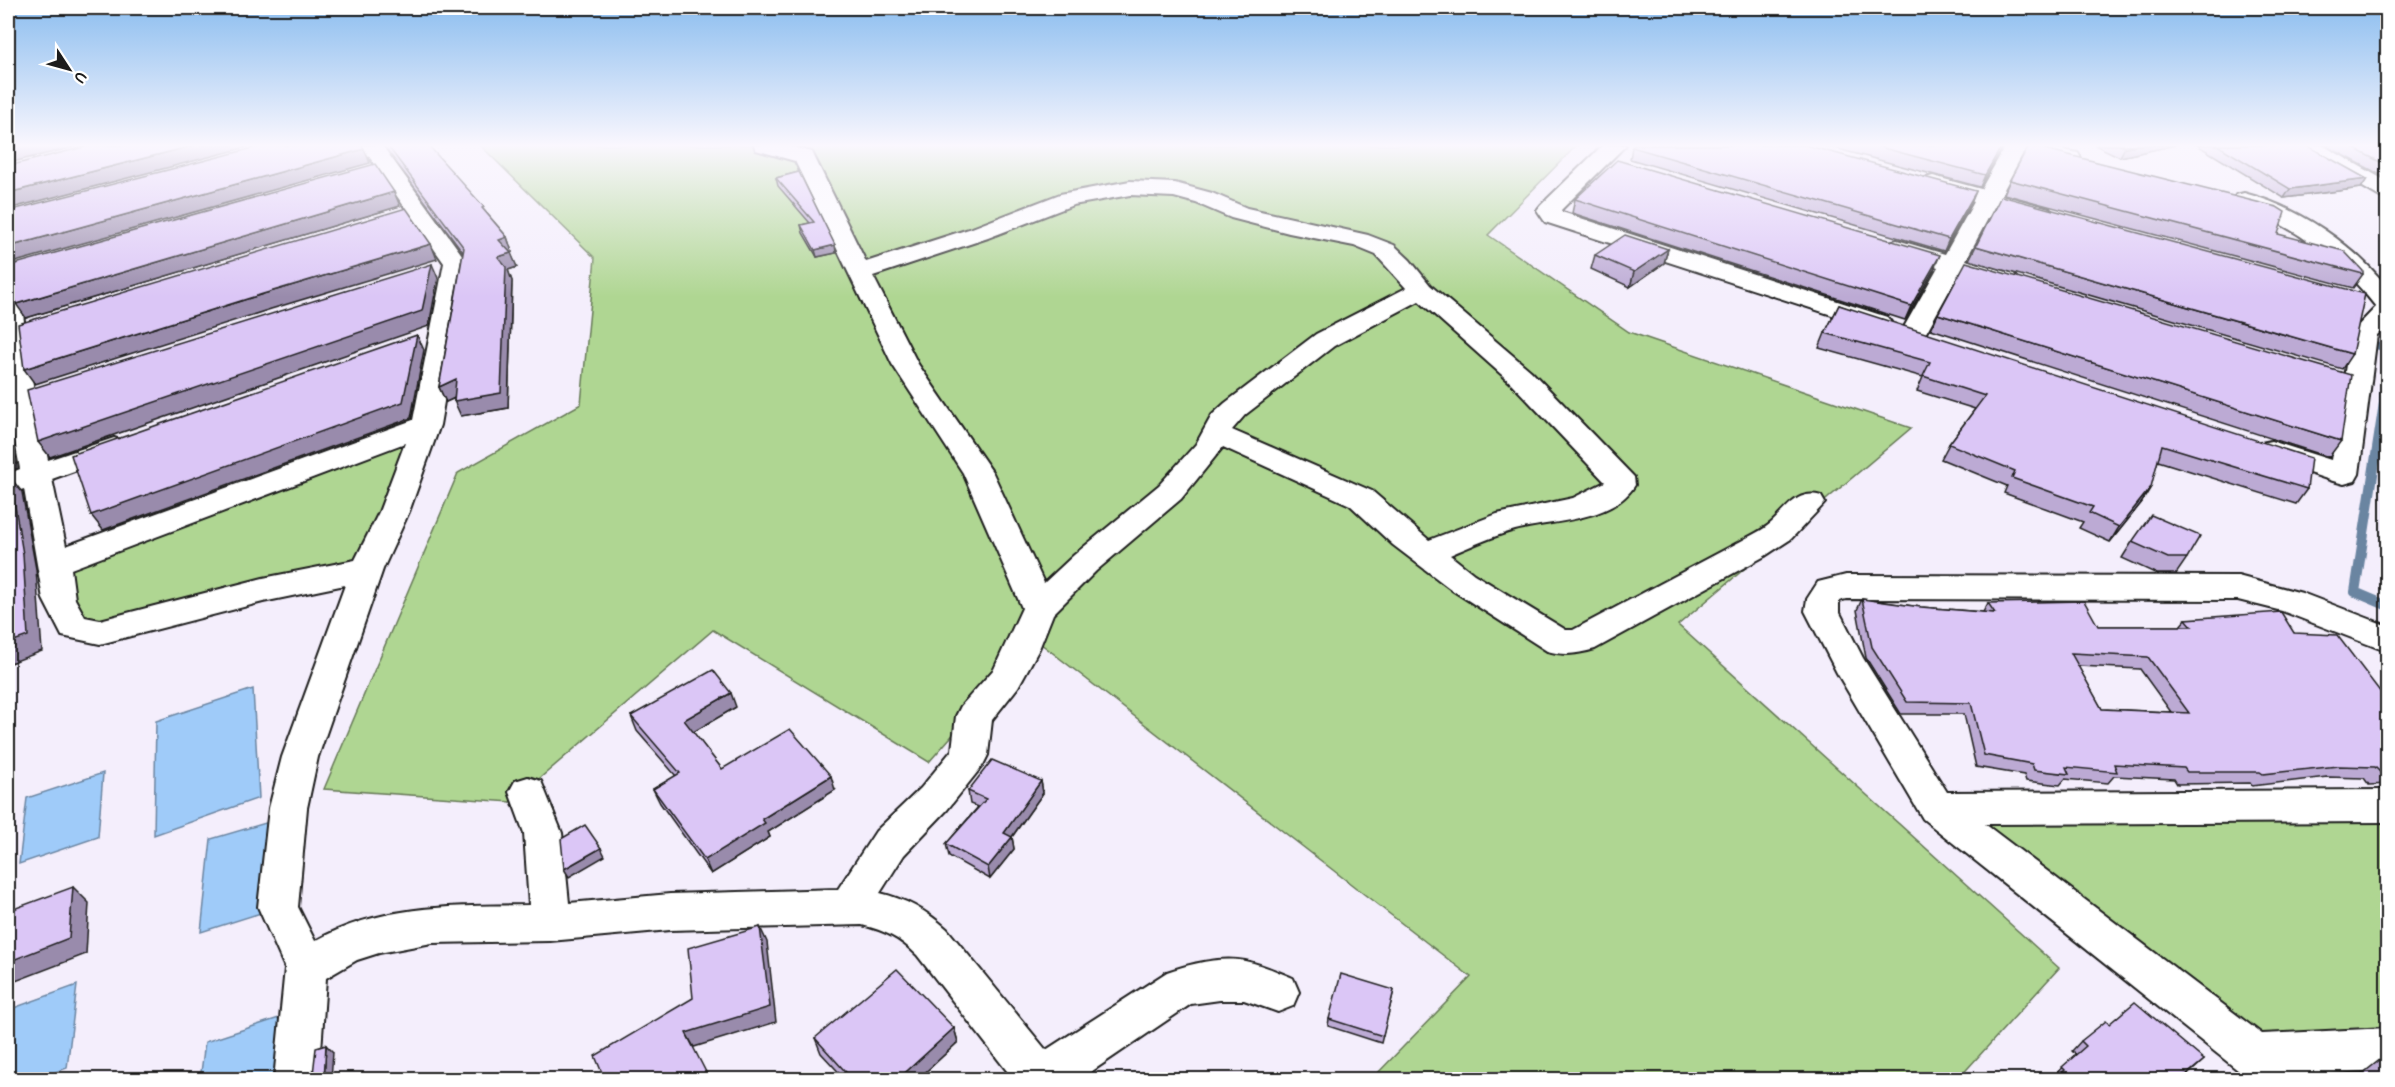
<svg xmlns="http://www.w3.org/2000/svg" width="2395" height="1087" viewBox="0 0 2395 1087" font-family="'Patrick Hand',sans-serif">
  <style>
    .green { fill: #afd692; stroke: #667957; stroke-width: 1.5 }
    .water { fill: #9fcbf9; stroke: #6b85a1; stroke-width: 1.5 }
    .lines { fill: none; stroke-linecap: round; stroke-linejoin: round }
    .stream-far1 { stroke: #6b85a1; stroke-width: 8 }
    .stream { stroke: #6b85a1; stroke-width: 10 }
    .street-casing { stroke: #1c1c1c; stroke-width: 4 }
    .street { fill: #fff; fill-rule: evenodd }
    .wall { fill: #bcaad4; stroke: #1c1c1c; stroke-width: 1.5; fill-rule: evenodd }
    .shaded-wall { fill: #998bac; stroke: #1c1c1c; stroke-width: 1.5 }
    .building { fill: #dbc6f6; stroke: #1c1c1c; stroke-width: 1.5; fill-rule: evenodd }
  </style>
  <rect width="100%" height="100%" fill="#f4eefc"/>
  <filter id="ink" filterUnits="userSpaceOnUse"><feTurbulence type="fractalNoise" baseFrequency=".0167" numOctaves="2"/><feDisplacementMap in="SourceGraphic" scale="12" xChannelSelector="R" yChannelSelector="G"/><feConvolveMatrix kernelMatrix="1 2 1 2 8 2 1 2 1" color-interpolation-filters="sRGB"/></filter>
  <g filter="url(#ink)">
    <!-- green -->
    <g class="green">
      <polygon points="480,145 1577,145 1488,235 1629,332 1911,428 1678,625 2059,968 1958,1079 1372,1079 1471,977 1036,640 929,762 713,630 512,802 324,789 458,473 581,404 595,258"/>
      <polygon points="426,425 367,569 74,627 54,563"/>
      <polygon points="2387,806 2387,1049 2255,1056 1936,808"/>
    </g>
    <!-- water -->
    <g class="water">
      <polygon points="253,689 259,798 154,835 156,721"/>
      <polygon points="103,773 98,837 19,864 27,798"/>
      <polygon points="269,822 264,912 201,932 211,839"/>
      <polygon points="77,985 67,1068 36,1079 8,1079 8,1010"/>
      <polygon points="288,1015 283,1079 200,1080 205,1042"/>
    </g>
    <g class="lines">
      <!-- stream-far1 -->
      <polyline class="stream-far1" points="2363,341 2386,348 2385,385"/>
      <!-- stream -->
      <polyline class="stream" points="2385,384 2384,403 2355,592 2388,606"/>
      <!-- street casing -->
      <g class="street-casing">
        <g id="street">
          <path d="M361,145H382L468,263L440,425L409,512L383,569L318,757L307,808L298,907L315,941C380,904 456,906 529,905L524,833L509,792L515,781L528,777L541,781L562,833L569,903L670,894L838,889L876,831L921,788L952,750L956,716L961,706L994,669L1022,608L963,473L892,364L795,161L756,150L754,145H785L812,152L866,262L972,228L1060,194L1130,181L1175,183L1212,193L1247,208L1368,235L1394,245L1410,260L1430,285L1531,371L1634,477L1635,485C1612,522 1553,520 1515,530C1493,536 1471,546 1450,555L1474,574L1566,630H1573L1743,540C1752,535 1763,530 1771,523C1787,509 1797,489 1821,496L1825,503L1791,539L1765,556L1595,649C1577,654 1565,656 1547,651L1452,590L1393,545L1350,505L1223,447L1181,499L1096,571L1053,614L1039,649L1018,687L992,720L988,755L983,765L947,810L904,855L880,893C906,899 927,911 947,929L1046,1050L1167,972C1189,964 1221,956 1245,961C1261,964 1278,972 1293,978L1299,992L1293,1006L1278,1012L1244,1000H1220L1191,1004L1079,1080H1014L917,955C900,938 886,931 862,925L670,930L550,941L432,943L379,953L357,960L326,978L319,1080H274L285,968L258,907L269,808L282,757L345,585L263,602L100,644L62,636L43,599L24,489L8,494V474L20,469L8,401V293L17,295L21,300L35,399L48,460L114,438L124,441L129,447L124,453L52,479L66,546L413,420L444,263ZM1130,195L1174,197L1196,203L1231,218L1289,233L1354,246L1376,255L1406,288L1316,334L1225,403L1212,415L1196,444L1159,485L1074,555L1044,583L993,473L918,364L873,276L988,238L1073,205ZM1419,301L1511,383L1605,482L1573,498L1497,514L1429,540L1372,491L1232,430L1245,415L1334,346ZM405,443L379,512L355,560L263,578L100,620L85,617L75,599L71,569Z"/>
          <polygon points="1603,145 1626,145 1561,210 1562,212 1887,317 1891,322 1887,327 1878,330 1869,327 1545,222 1537,210 1541,205"/>
          <polygon points="2006,145 2041,145 2078,153 2081,158 2078,163 2070,165 2023,153 2001,195 2049,208 2053,213 2049,218 2041,220 1994,207 1966,260 2014,274 2017,279 2014,284 2005,286 1959,273 1922,340 1913,342 1904,340 1900,334 1938,267 1889,252 1885,247 1889,242 1897,240 1945,254 1974,202 1925,188 1922,183 1925,178 1933,176 1981,189"/>
          <polygon points="2296,145 2322,145 2388,182 2388,199 2380,197 2299,150"/>
          <path d="M2244,193C2299,207 2353,244 2388,288V325L2377,335L2359,474L2355,481L2344,484L2333,481L2261,457L2256,450L2261,443L2271,441L2331,460L2351,333L2376,307C2341,261 2292,223 2236,205L2233,200L2236,195Z"/>
          <polygon points="1846,575 2238,576 2302,593 2388,626 2388,652 2282,611 2238,600 1846,599 1839,601 1839,611 1863,658 1947,792 2388,790 2388,822 1985,824 2262,1034 2388,1028 2388,1070 2255,1077 2239,1071 1923,819 1837,673 1805,611 1807,599 1818,582"/>
        </g>
      </g>
      <!-- street -->
      <use href="#street" class="street"/>
    </g>
    <!-- wall -->
    <g class="wall">
      <polygon points="383,145 428,145 507,237 512,252 510,252 517,267 508,270 512,281 508,408 461,416 455,398 446,402 439,387 463,252"/>
      <polygon points="1823,145 2003,145 1980,187"/>
      <polygon points="2095,145 2176,145 2120,157"/>
      <polygon points="2197,145 2306,145 2367,179 2361,188 2284,198"/>
      <polygon points="2325,145 2388,145 2388,179"/>
      <polygon points="1632,147 1976,191 1971,203 1944,251 1630,159"/>
      <polygon points="799,172 836,253 817,257 803,233 801,225 810,223 778,186 776,178"/>
      <polygon points="2010,180 2278,234 2363,274 2353,288 2004,194"/>
      <polygon points="1575,199 1934,269 1905,320 1572,213"/>
      <polygon points="400,206 26,318 14,292 8,291 8,266"/>
      <polygon points="1976,246 2352,354 2342,369 1969,260"/>
      <polygon points="1668,249 1664,263 1630,287 1591,269 1595,255"/>
      <polygon points="1839,305 2307,489 2296,504 2158,461 2142,502 2110,542 2079,528 2083,522 2004,493 2007,486 1941,459 1949,444 1975,409 1917,391 1923,377 1819,348 1825,333"/>
      <polygon points="1938,314 2341,441 2329,457 1931,329"/>
      <polygon points="2132,542 2187,558 2176,574 2157,574 2122,558"/>
      <path d="M1862,599L1921,607L1983,612L1988,603L2098,626H2180L2186,619L2294,633L2388,702V784L2369,785L2364,778L2327,777L2252,786L2250,783L2177,784L2174,779L2114,776L2108,783L2065,779L2060,785L2026,781L2024,775L1976,767L1964,714H1901L1866,658L1857,610ZM2078,666L2140,669L2171,712L2102,709Z"/>
      <polygon points="736,707 693,732 722,769 835,790 768,832 770,837 711,874 660,803 653,789 676,776 637,731 631,716"/>
      <polygon points="1041,781 1043,793 1012,837 1014,849 990,879 949,856 946,844 978,807 970,804 968,791"/>
      <polygon points="1394,990 1381,1043 1328,1026 1329,1019"/>
      <polygon points="2109,1024 2204,1060 2182,1080 2055,1080 2053,1077 2076,1055 2072,1051 2081,1041"/>
      <polygon points="954,1028 958,1042 917,1080 846,1080 821,1053 815,1038"/>
      <polygon points="2388,1058 2388,1080 2365,1080 2362,1074 2381,1059"/>
    </g>
    <!-- shaded-wall -->
    <g class="shaded-wall">
      <polygon points="19,145 83,145 8,163 8,147"/>
      <polygon points="196,145 255,145 8,209 8,193"/>
      <polygon points="2002,145 2000,152 1980,187 1985,175"/>
      <polygon points="2138,145 2176,145 2120,157 2125,147"/>
      <polygon points="364,149 370,163 8,264 8,247"/>
      <polygon points="2367,179 2361,188 2284,198 2290,189"/>
      <polygon points="1976,191 1971,203 1944,251 1949,239"/>
      <polygon points="394,192 400,206 26,318 16,304"/>
      <polygon points="507,237 512,252 505,254 499,240"/>
      <polygon points="431,244 437,259 271,309 35,384 24,369 263,294"/>
      <polygon points="835,245 836,253 817,257 815,250"/>
      <polygon points="1668,249 1664,263 1630,287 1634,272"/>
      <polygon points="511,253 517,267 508,270 512,281 508,408 461,416 454,401 498,257"/>
      <polygon points="1940,255 1934,269 1905,320 1911,306"/>
      <polygon points="432,264 438,278 429,326 50,457 38,442"/>
      <polygon points="417,335 424,350 411,418 103,530 91,515"/>
      <polygon points="456,379 463,394 446,402 439,387"/>
      <polygon points="8,413 17,468 8,473"/>
      <polygon points="10,477 22,492 36,569 42,651 8,664"/>
      <polygon points="2151,487 2142,502 2110,542 2119,527"/>
      <polygon points="731,693 736,707 690,734 684,720"/>
      <polygon points="831,776 835,790 768,832 770,837 711,874 705,860 762,819"/>
      <polygon points="1041,781 1043,793 1006,845 1004,833"/>
      <polygon points="1012,837 1014,849 990,879 988,867"/>
      <polygon points="601,848 605,856 569,877 564,869"/>
      <polygon points="73,887 89,903 86,954 8,984 8,962"/>
      <polygon points="760,927 767,942 776,1022 694,1047 686,1033"/>
      <polygon points="954,1028 958,1042 917,1080 897,1080"/>
      <polygon points="326,1045 333,1052 331,1080 324,1080"/>
    </g>
    <!-- building -->
    <g class="building">
      <polygon points="8,145 19,145 8,147"/>
      <polygon points="92,145 196,145 8,193 8,166"/>
      <polygon points="265,145 362,145 364,149 8,247 8,211"/>
      <polygon points="387,145 428,145 484,207 482,208 507,237 499,240 511,253 498,257 506,267 501,393 454,401 456,379 439,387 464,248"/>
      <polygon points="1635,145 1805,145 1976,191 1949,239 1632,147"/>
      <polygon points="1872,145 2002,145 1985,175"/>
      <polygon points="2029,145 2277,207 2285,212 2278,234 2344,251 2363,271 2363,274 2010,180"/>
      <polygon points="2119,145 2138,145 2125,147"/>
      <polygon points="2217,145 2306,145 2367,179 2290,189"/>
      <polygon points="2347,145 2388,145 2388,166"/>
      <polygon points="1617,160 1940,255 1911,306 1575,199"/>
      <polygon points="375,164 394,192 16,304 13,284 8,278 8,266"/>
      <polygon points="799,172 835,245 815,250 801,225 814,222 776,178"/>
      <polygon points="2001,196 2365,294 2352,354 1976,246"/>
      <polygon points="406,208 431,244 263,294 24,369 18,324"/>
      <polygon points="1625,235 1668,249 1634,272 1595,255"/>
      <polygon points="1966,262 2351,375 2341,441 1938,314"/>
      <polygon points="432,264 422,311 38,442 27,390"/>
      <polygon points="1839,305 2311,458 2307,489 2162,445 2151,487 2119,527 2089,513 2093,507 2012,478 2015,471 1949,444 1985,396 1923,376 1930,362 1825,333"/>
      <polygon points="417,335 403,402 91,515 71,455"/>
      <polygon points="10,477 23,554 28,636 8,643 8,478"/>
      <polygon points="2151,515 2200,536 2187,558 2168,558 2132,542"/>
      <path d="M1862,599L1921,607L1995,613L1988,603L2084,601L2098,626H2192L2186,619L2281,612L2294,633L2337,635L2388,702V773H2381L2375,767L2338,766L2263,774L2260,772H2187L2184,768L2114,764L2117,772L2066,767L2069,774L2034,770L2032,764L1984,755L1971,703L1907,702L1872,647ZM2071,653L2148,657L2189,713L2102,709Z"/>
      <polygon points="713,670 731,693 684,720 722,769 790,729 831,776 762,819 765,823 705,860 653,789 680,773 631,716"/>
      <polygon points="992,760 1041,781 1004,833 1012,837 988,867 946,844 986,799 968,791"/>
      <polygon points="585,825 601,848 564,869 561,839"/>
      <polygon points="73,887 69,938 8,962 8,911"/>
      <polygon points="760,927 770,1007 686,1033 710,1080 605,1080 595,1056 693,998 688,948"/>
      <polygon points="897,969 954,1028 897,1080 853,1080 815,1038"/>
      <polygon points="1341,974 1394,990 1383,1036 1329,1019"/>
      <polygon points="2135,1002 2204,1060 2180,1080 2055,1080 2065,1070 2062,1067 2086,1046 2081,1041 2106,1021 2109,1024"/>
      <polygon points="326,1045 324,1080 296,1080 296,1075 313,1074 316,1048"/>
      <polygon points="2388,1058 2388,1072 2381,1059"/>
    </g>
  </g>
  <!-- sky -->
  <linearGradient id="sky" x2="0" y2="1"><stop stop-color="#8bbdef"/><stop offset="0.49" stop-color="#faf7fe"/><stop offset="1" stop-color="#faf7fe" stop-opacity="0"/></linearGradient>
  <rect width="2395" height="297" fill="url(#sky)"/>
  <!-- margin -->
  <rect width="2395" height="1087" fill="none" stroke="#fff" stroke-width="30"/>
  <rect x="15" y="15" width="2365" height="1057" fill="none" stroke="#1c1c1c" stroke-width="2" filter="url(#ink)"/>
  <!-- north arrow -->
  <g transform="translate(69 69) rotate(126)" stroke="#ffffff" stroke-width="4.5" paint-order="stroke">
  <path d="M0-4.5L10 22L0 15L-10 22Z" fill="#1c1c1c"/>
  <text y="-9" font-size="16" font-weight="bold" text-anchor="middle" fill="#1c1c1c">U</text>
  </g>
</svg>
